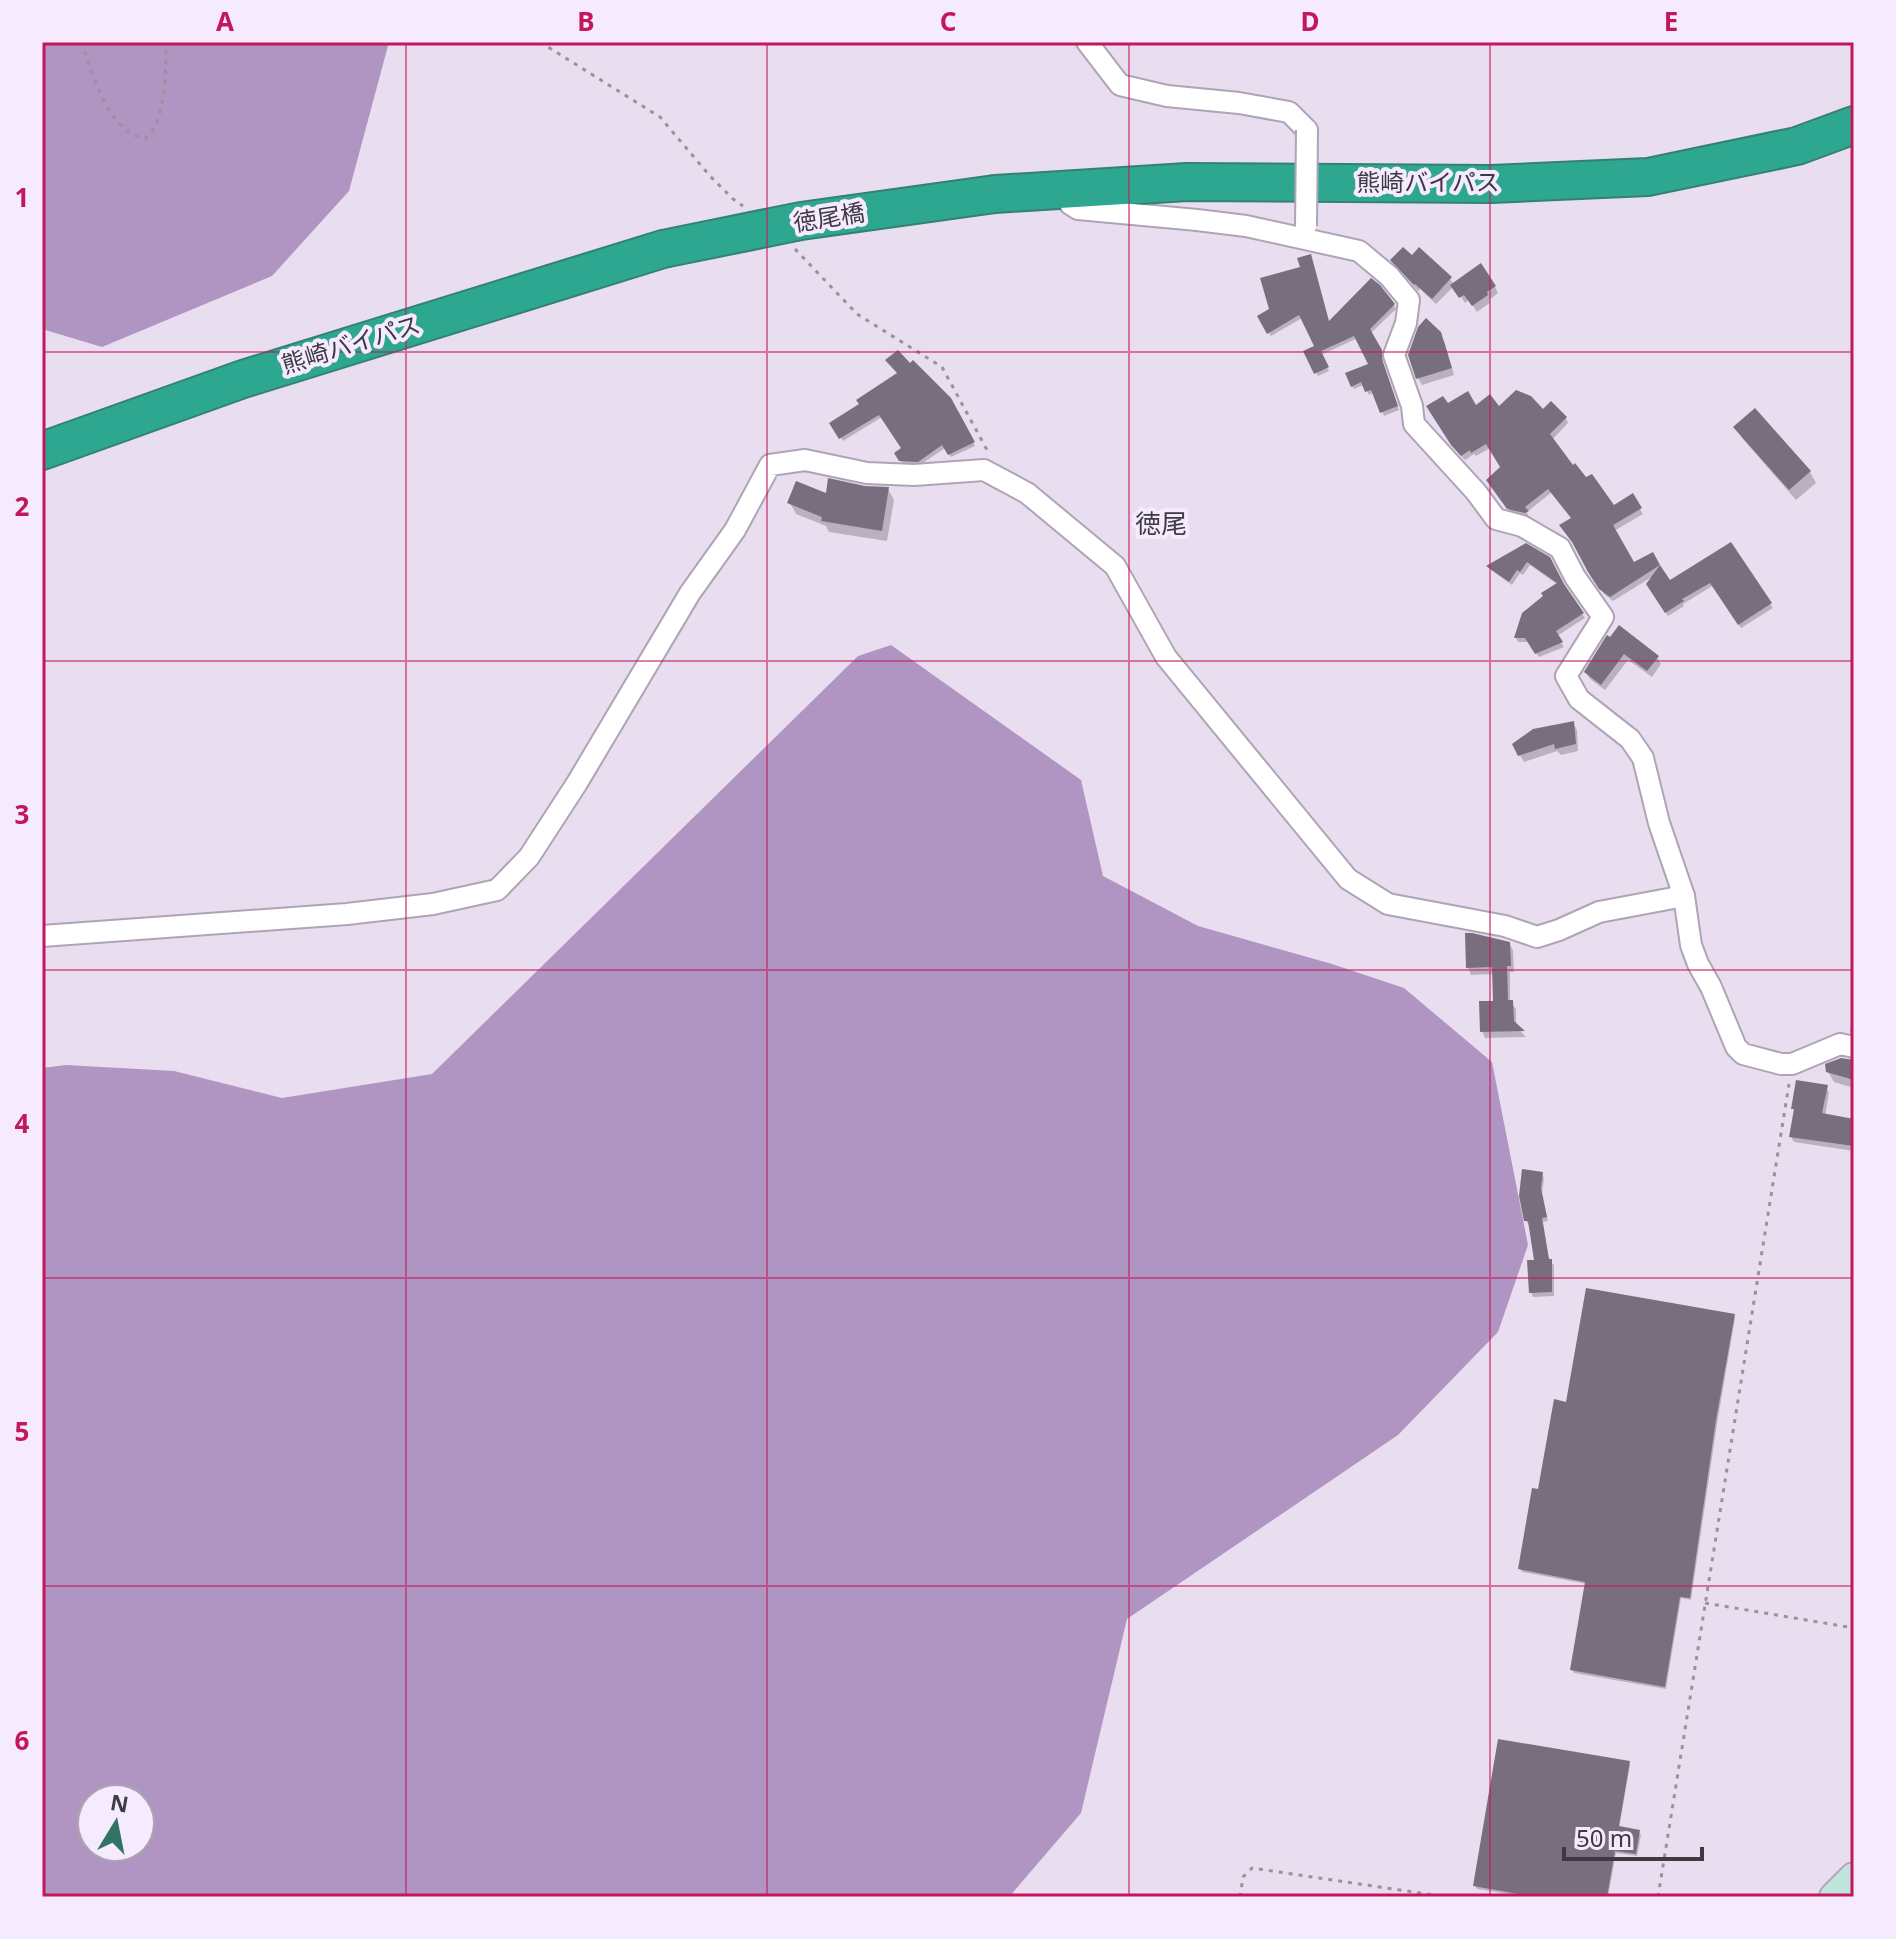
<svg xmlns="http://www.w3.org/2000/svg" width="1896" height="1939" viewBox="0 0 1896 1939" font-family="'Noto Sans','Noto Sans JP',sans-serif">
  <style>
    .forest { fill: #b094c1; fill-rule: evenodd }
    .shadow { fill: #0003 }
    .building { fill: #786e7e }
    .lines { fill: none; stroke-linecap: round; stroke-linejoin: round }
    .street-casing { stroke: #afa4b5; stroke-width: 24 }
    .secondary-casing { stroke: #afa4b5; stroke-width: 32 }
    .highway-casing { stroke: #348174; stroke-width: 40 }
    .path { stroke: #99929e; stroke-width: 3; stroke-dasharray: 4 6; stroke-linecap: butt }
    .street { stroke: #fff; stroke-width: 20 }
    .secondary { stroke: #c0e5de; stroke-width: 28 }
    .highway { stroke: #2ea790; stroke-width: 36 }
    .street-bridge-casing { stroke: #afa4b5; stroke-width: 24; stroke-linecap: butt }
    .highway-bridge-casing { stroke: #348174; stroke-width: 40; stroke-linecap: butt }
    .street-bridge { stroke: #fff; stroke-width: 20 }
    .highway-bridge { stroke: #2ea790; stroke-width: 36 }
    .grid { fill: none; stroke: #c2185b; stroke-width: 2; stroke-opacity: 0.55 }
    .labels { text-anchor: middle; stroke-width: 8; stroke-linejoin: round; paint-order: stroke }
    .street-label { font-size: 24px; fill: #3e3a41; stroke: #f6ebfe }
    .neighbourhood-label { font-size: 26px; fill: #3e3a41; stroke: #f6ebfe }
    .neatline { fill: none; stroke: #c2185b; stroke-width: 3 }
    .grid-label { font-size: 26px; text-anchor: middle; font-weight: bold; fill: #c2185b }
  </style>
  <rect width="100%" height="100%" fill="#e9def0"/>
  <!-- forest -->
  <g class="forest">
    <polygon points="42,42 389,42 349,191 272,276 102,347 42,329"/>
    <path d="M891,645L1081,780L1103,876L1198,926L1332,964L1404,988L1492,1062L1528,1245L1498,1332L1398,1435L1127,1619L1081,1813L1009,1897H42V1068L66,1065L174,1071L282,1098L432,1074L858,656ZM92,1799H140V1847H92Z"/>
  </g>
  <!-- shadow -->
  <g class="shadow">
    <polygon points="1412,258 1450,279 1454,285 1495,287 1498,293 1489,300 1491,302 1477,312 1469,300 1465,303 1454,286 1436,304 1420,289 1418,291 1397,267 1393,260"/>
    <polygon points="1263,279 1329,323 1394,305 1396,309 1371,333 1383,356 1383,365 1399,410 1384,416 1374,392 1369,395 1364,385 1354,389 1352,386 1371,365 1358,338 1321,355 1329,371 1318,376 1306,352 1316,346 1302,318 1271,336 1260,317 1271,310"/>
    <polygon points="1439,333 1444,341 1454,375 1422,385 1418,378"/>
    <polygon points="949,399 975,446 951,457 945,448 920,465 903,464 896,453 903,449 882,417 843,441 832,423"/>
    <polygon points="1447,406 1543,412 1566,418 1568,423 1552,440 1573,468 1613,507 1632,496 1643,514 1614,531 1634,565 1652,555 1670,583 1730,544 1773,608 1741,628 1714,585 1683,604 1684,606 1668,616 1648,585 1655,575 1613,601 1604,594 1593,578 1573,519 1552,492 1527,512 1529,518 1512,513 1491,485 1502,468 1490,448 1476,456 1474,454 1465,460 1456,450"/>
    <polygon points="1736,428 1810,472 1816,483 1796,500 1742,438"/>
    <polygon points="864,488 888,489 894,500 887,541 829,532 826,526 796,514 790,503"/>
    <polygon points="1526,546 1564,587 1585,618 1557,636 1564,647 1539,657 1529,642 1518,642 1516,638 1558,585 1530,565 1523,575 1520,573 1512,585 1491,570 1489,567"/>
    <polygon points="1607,639 1657,657 1661,664 1652,677 1628,660 1605,690 1590,679 1586,672"/>
    <polygon points="1573,723 1577,730 1578,751 1561,755 1557,751 1524,762 1514,745"/>
    <polygon points="1509,943 1513,950 1514,972 1510,972 1510,1002 1516,1009 1516,1026 1526,1037 1485,1038 1482,1031 1495,1003 1494,974 1471,975 1468,968"/>
    <polygon points="1854,1002 1854,1039 1850,1032"/>
    <polygon points="1854,1061 1854,1088 1834,1082 1828,1072"/>
    <polygon points="1826,1087 1829,1093 1825,1116 1854,1121 1854,1151 1794,1142 1791,1137 1795,1113 1793,1108"/>
    <polygon points="1542,1174 1544,1178 1542,1194 1548,1221 1543,1222 1549,1261 1554,1265 1554,1296 1533,1297 1531,1292 1536,1262 1529,1225 1526,1221"/>
    <polygon points="1733,1316 1735,1318 1717,1424 1691,1600 1681,1598 1666,1689 1574,1673 1572,1670 1587,1584 1522,1572 1520,1569 1539,1491 1568,1404"/>
    <polygon points="1628,1763 1630,1765 1619,1828 1639,1832 1641,1835 1637,1856 1616,1853 1608,1897 1526,1897 1477,1889 1475,1886"/>
  </g>
  <!-- building -->
  <g class="building">
    <polygon points="1403,247 1412,255 1419,247 1452,277 1432,299 1415,284 1414,285 1390,260"/>
    <polygon points="1311,254 1329,321 1371,278 1380,285 1395,304 1370,329 1382,350 1382,359 1398,406 1380,413 1371,390 1365,392 1361,382 1351,387 1345,373 1368,364 1354,336 1321,351 1329,367 1314,374 1303,351 1314,346 1299,315 1267,334 1257,316 1269,309 1260,278 1300,267 1297,258"/>
    <polygon points="1481,263 1496,286 1487,292 1488,295 1472,306 1464,295 1459,298 1450,285"/>
    <polygon points="1426,318 1441,332 1452,368 1416,379 1408,355 1418,327"/>
    <polygon points="898,350 910,363 913,360 951,398 975,442 948,455 942,445 918,462 899,461 894,453 901,448 879,415 839,439 829,423 859,404 856,400 897,373 885,360"/>
    <polygon points="1516,390 1531,396 1543,409 1551,401 1567,417 1550,434 1573,465 1575,463 1586,477 1592,474 1614,505 1633,493 1642,508 1613,525 1634,562 1653,552 1660,565 1610,597 1599,589 1588,572 1572,542 1559,525 1571,518 1548,489 1525,507 1529,511 1525,513 1507,509 1486,480 1500,467 1486,444 1471,453 1470,450 1461,456 1451,445 1426,406 1443,396 1448,403 1468,391 1476,405 1490,394 1499,406"/>
    <polygon points="1755,408 1811,471 1789,490 1733,427"/>
    <polygon points="828,478 865,486 889,487 882,531 821,521 822,517 787,503 796,481 826,493"/>
    <polygon points="1731,542 1772,603 1738,625 1710,583 1682,599 1684,601 1665,613 1646,584 1660,565 1670,580"/>
    <polygon points="1526,543 1550,557 1564,584 1584,613 1556,631 1563,642 1535,654 1525,638 1514,638 1522,613 1543,596 1541,593 1557,583 1527,562 1520,572 1517,570 1509,582 1486,566"/>
    <polygon points="1619,625 1659,656 1647,671 1624,654 1601,685 1584,672 1605,638 1607,635 1610,637"/>
    <polygon points="1574,721 1576,744 1555,749 1554,744 1518,756 1512,744 1533,729"/>
    <polygon points="1465,933 1472,933 1510,942 1511,966 1507,966 1508,1000 1513,1000 1514,1021 1525,1031 1480,1032 1479,1001 1493,1001 1492,967 1466,968"/>
    <polygon points="1841,1058 1854,1060 1854,1080 1826,1072 1825,1064"/>
    <polygon points="1796,1080 1828,1085 1822,1113 1854,1119 1854,1146 1789,1137 1794,1109 1791,1109"/>
    <polygon points="1522,1169 1543,1172 1541,1188 1547,1217 1542,1218 1549,1259 1552,1259 1552,1292 1529,1293 1527,1260 1534,1260 1528,1221 1524,1221 1519,1196"/>
    <polygon points="1586,1288 1735,1314 1716,1420 1690,1598 1680,1597 1665,1687 1570,1670 1585,1582 1518,1569 1532,1488 1538,1489 1554,1399 1566,1402"/>
    <polygon points="1498,1739 1630,1761 1619,1826 1640,1830 1636,1854 1615,1851 1607,1897 1536,1897 1473,1886"/>
  </g>
  <g class="lines">
    <!-- street casing -->
    <g class="street-casing">
      <g id="street">
        <polyline points="1087,42 1120,85 1167,96 1239,103 1289,112 1307,130"/>
        <polyline points="1067,190 1070,204 1078,209 1197,220 1246,226 1359,251 1389,276 1409,300 1406,323 1394,355 1412,406 1414,424 1476,492 1496,519 1522,526 1560,548 1575,577 1603,617 1566,676 1579,699 1630,739 1643,758 1659,823 1684,896 1691,945 1698,964 1711,987 1736,1047 1743,1054 1781,1064 1792,1064 1840,1044 1854,1047"/>
        <polyline points="42,936 347,914 433,904 497,890 529,857 577,783 690,593 735,530 770,465 805,460 867,473 914,475 984,470 1027,493 1115,566 1166,657 1348,879 1388,904 1505,926 1537,937 1559,930 1599,912 1684,896"/>
      </g>
    </g>
    <!-- secondary casing -->
    <g class="secondary-casing">
      <polyline id="secondary" points="1834,1897 1854,1877"/>
    </g>
    <!-- highway casing -->
    <g class="highway-casing">
      <g id="highway">
        <polyline points="995,194 1187,182 1491,184 1648,177 1797,146 1854,125"/>
        <polyline points="42,451 243,379 663,249"/>
      </g>
    </g>
    <!-- path -->
    <g class="path">
      <path d="M82,42C91,71 110,137 146,138C166,121 166,68 166,42"/>
      <polyline points="540,42 660,117 710,176 733,199 743,206"/>
      <polyline points="795,249 857,314 942,367 987,450"/>
      <polyline points="1705,1603 1854,1628"/>
      <polyline points="1240,1897 1243,1877 1252,1868 1447,1897"/>
      <polyline points="1658,1897 1789,1084"/>
    </g>
    <!-- street -->
    <use href="#street" class="street"/>
    <!-- secondary -->
    <use href="#secondary" class="secondary"/>
    <!-- highway -->
    <use href="#highway" class="highway"/>
    <!-- street-bridge casing -->
    <g class="street-bridge-casing">
      <polyline id="street-bridge" points="1306,226 1307,130"/>
    </g>
    <!-- highway-bridge casing -->
    <g class="highway-bridge-casing">
      <polyline id="highway-bridge" points="663,249 801,221 995,194"/>
    </g>
    <!-- street-bridge -->
    <use href="#street-bridge" class="street-bridge"/>
    <!-- highway-bridge -->
    <use href="#highway-bridge" class="highway-bridge"/>
  </g>
  <!-- grid -->
  <path class="grid" d="M406,42V1897M767,42V1897M1129,42V1897M1490,42V1897M42,352H1854M42,661H1854M42,970H1854M42,1278H1854M42,1586H1854"/>
  <g class="labels">
    <!-- street labels -->
    <g class="street-label">
      <text x="1428" y="191">熊崎バイパス</text>
      <text transform="translate(829 218) rotate(-9)" y="8">徳尾橋</text>
      <text transform="translate(351 345) rotate(-17)" y="8">熊崎バイパス</text>
    </g>
    <!-- neighbourhood labels -->
    <g class="neighbourhood-label">
      <text x="1161" y="533">徳尾</text>
    </g>
  </g>
  <!-- border -->
  <rect width="1896" height="1939" fill="none" stroke="#f6ebfe" stroke-width="88"/>
  <!-- north arrow -->
  <g transform="translate(116 1823) rotate(10)"><circle r="38" fill="#f6ebfe" stroke="#aca4b2" stroke-width="2"/>
  <path d="M0-6L14 30L0 20L-14 30Z" fill="#317465"/>
  <text y="-12" font-size="22" font-weight="bold" text-anchor="middle" fill="#3e3a41">N</text>
  </g>
  <!-- scale -->
  <path d="M1564 1847v12h138v-12" fill="none" stroke="#3e3a41" stroke-width="4"/>
  <text x="1576" y="1847" font-size="24" fill="#3e3a41" stroke="#f6ebfe" stroke-width="6" paint-order="stroke">50 m</text>
  <rect x="44" y="44" width="1808" height="1851" class="neatline"/>
  <g class="grid-label">
    <text x="225" y="31">A</text>
    <text x="586" y="31">B</text>
    <text x="948" y="31">C</text>
    <text x="1310" y="31">D</text>
    <text x="1671" y="31">E</text>
    <text x="22" y="207">1</text>
    <text x="22" y="516">2</text>
    <text x="22" y="824">3</text>
    <text x="22" y="1133">4</text>
    <text x="22" y="1441">5</text>
    <text x="22" y="1750">6</text>
  </g>
</svg>
